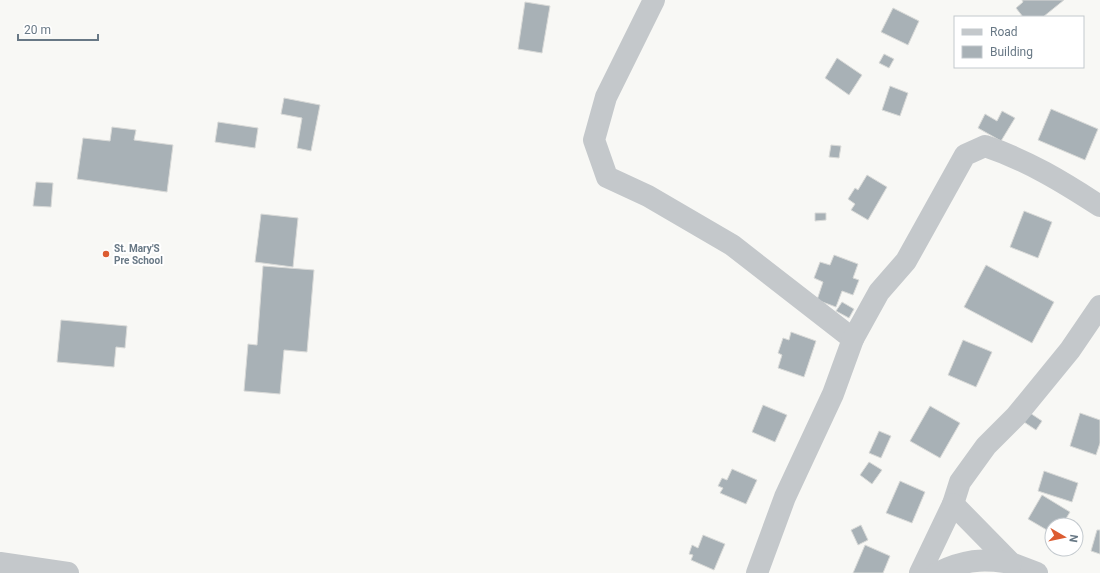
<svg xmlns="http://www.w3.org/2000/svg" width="1100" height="573" viewBox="0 0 1100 573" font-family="Roboto,sans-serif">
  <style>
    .building { fill: #a8b1b6; stroke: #d9dad8 }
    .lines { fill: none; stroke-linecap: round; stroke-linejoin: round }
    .minor { stroke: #c4c8cb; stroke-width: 22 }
    .poi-dot { fill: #dc5c31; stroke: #fff; stroke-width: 1.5 }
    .labels { text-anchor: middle; stroke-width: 4; stroke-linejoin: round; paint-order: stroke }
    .poi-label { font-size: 10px; font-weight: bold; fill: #687885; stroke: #fff; text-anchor: start }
  </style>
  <rect width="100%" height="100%" fill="#f8f8f5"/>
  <!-- building -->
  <g class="building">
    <polygon points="1022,0 1064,0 1043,17 1023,17 1016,8 1023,2"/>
    <polygon points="525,2 550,6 542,53 518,49"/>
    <polygon points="893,8 919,21 908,45 881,32"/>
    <polygon points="884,54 894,59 889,68 879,63"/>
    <polygon points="837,58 862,75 849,95 825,78"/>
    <polygon points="890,86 908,93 900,116 882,110"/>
    <polygon points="284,98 320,105 311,151 297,148 302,118 281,114"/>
    <polygon points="1051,109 1098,129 1085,160 1038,140"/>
    <polygon points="1002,111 1015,118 1001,141 978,128 985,114 997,121"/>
    <polygon points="218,122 258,128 255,148 215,142"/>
    <polygon points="112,127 136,130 134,140 173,145 167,192 77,179 83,138 110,141"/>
    <polygon points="831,145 841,146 839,158 829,157"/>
    <polygon points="867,175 887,187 868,220 851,210 855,204 848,199 855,188 858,190"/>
    <polygon points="36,182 53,183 51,207 33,206"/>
    <polygon points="1024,211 1052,222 1038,258 1010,247"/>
    <polygon points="815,213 826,213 826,220 815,221"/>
    <polygon points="261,214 298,218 293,267 255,262"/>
    <polygon points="834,255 858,264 853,278 859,280 853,295 842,291 836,307 817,300 823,282 814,278 820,262 830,265"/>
    <polygon points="986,265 1054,302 1032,343 964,307"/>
    <polygon points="263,266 314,270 307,352 284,350 280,394 244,391 248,344 257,345"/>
    <polygon points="842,302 854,309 849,318 836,311"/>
    <polygon points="61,320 127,326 125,348 116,347 114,367 57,362"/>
    <polygon points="791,332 816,341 804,377 778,368 782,355 778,353 783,338 789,340"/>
    <polygon points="963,340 992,352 976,387 948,375"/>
    <polygon points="763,405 787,415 775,442 752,432"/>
    <polygon points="930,406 960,423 940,458 910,441"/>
    <polygon points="1030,413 1042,421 1036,430 1024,422"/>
    <polygon points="1080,413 1100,420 1100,443 1096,455 1070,446"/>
    <polygon points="879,431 891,436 881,458 869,453"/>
    <polygon points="869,462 882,470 872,484 860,475"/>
    <polygon points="732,469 757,480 746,504 720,493 723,488 718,486 722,478 727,480"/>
    <polygon points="1044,471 1078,483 1072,502 1038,491"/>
    <polygon points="900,481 925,492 912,523 886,513"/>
    <polygon points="1042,495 1070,512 1062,525 1052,525 1052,533 1028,519"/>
    <polygon points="861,525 868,540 858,545 851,530"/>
    <polygon points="1097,530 1100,530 1100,554 1091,551"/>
    <polygon points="703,535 725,544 714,570 691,560 693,555 689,554 692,545 698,548"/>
    <polygon points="865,545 890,556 883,573 853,573"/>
  </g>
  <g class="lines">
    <!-- minor -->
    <g class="minor">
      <polyline points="654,0 606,97 594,140 607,177 648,196 732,245 853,339"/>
      <polyline points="953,504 960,482 986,446 1016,416 1070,350 1100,306"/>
      <polyline points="0,563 68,573"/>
      <path d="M757,573L785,497L833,394L853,339L879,292L906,261L965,155L985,146C1027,160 1063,182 1100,206"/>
      <polyline points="920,573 953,504 1011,563 1037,573"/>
      <path d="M937,573C965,560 981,558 1011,563"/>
    </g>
  </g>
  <!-- markers -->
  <circle class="poi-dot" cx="106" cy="254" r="4"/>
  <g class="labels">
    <!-- poi labels -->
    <g class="poi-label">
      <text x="114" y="252">St. Mary'S<tspan x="114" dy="12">Pre School</tspan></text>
    </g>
  </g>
  <!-- legend -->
  <rect x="954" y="16" width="130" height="52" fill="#ffffff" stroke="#c3c9ce"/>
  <rect x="962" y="29" width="20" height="6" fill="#c4c8cb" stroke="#c3c9ce"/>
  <text x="990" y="36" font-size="12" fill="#687885">Road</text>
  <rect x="962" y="46" width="20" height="12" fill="#a8b1b6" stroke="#c3c9ce"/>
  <text x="990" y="56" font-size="12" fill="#687885">Building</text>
  <!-- north arrow -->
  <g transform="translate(1064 537) rotate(99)"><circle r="19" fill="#ffffff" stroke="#c3c9ce"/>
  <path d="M0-3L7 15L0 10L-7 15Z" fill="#dc5c31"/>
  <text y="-6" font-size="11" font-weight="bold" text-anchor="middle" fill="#687885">N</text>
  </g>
  <!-- scale -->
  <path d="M18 34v6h80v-6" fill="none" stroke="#687885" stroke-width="2"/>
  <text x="24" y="34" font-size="12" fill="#687885" stroke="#ffffff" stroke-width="3" paint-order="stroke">20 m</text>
</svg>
